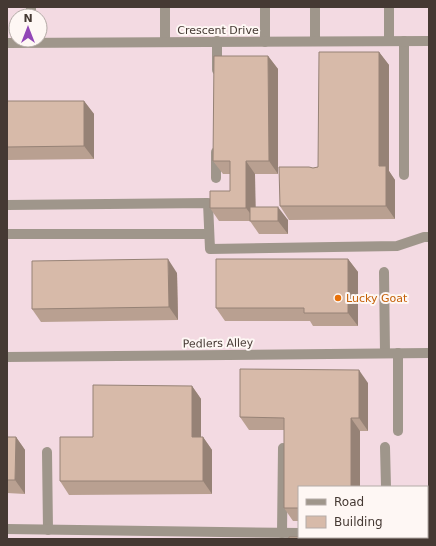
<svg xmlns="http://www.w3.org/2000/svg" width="436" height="546" viewBox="0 0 436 546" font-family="'DejaVu Sans',sans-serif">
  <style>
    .commercial { fill: #f3dae2; fill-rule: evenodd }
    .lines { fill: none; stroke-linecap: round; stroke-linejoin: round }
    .minor { stroke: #9f968b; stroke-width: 10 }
    .wall { fill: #b9a091 }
    .shaded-wall { fill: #968276 }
    .building { fill: #d7baa9; stroke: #968276 }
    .food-dot { fill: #e8710a; stroke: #fef7f4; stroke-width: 1.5 }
    .labels { text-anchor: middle; stroke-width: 4; stroke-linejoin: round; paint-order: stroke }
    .street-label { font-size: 11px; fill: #453933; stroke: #fef7f4 }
    .food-label { font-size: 11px; fill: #c56008; stroke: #fef7f4; text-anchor: start }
  </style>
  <rect width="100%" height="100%" fill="#ffe5d9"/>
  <!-- commercial -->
  <path class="commercial" d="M7,7H429V539H7ZM16,16H40V40H16ZM299,487H427V537H299Z"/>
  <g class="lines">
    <!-- minor -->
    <g class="minor">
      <polyline points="31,7 31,16"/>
      <polyline points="165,7 165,42"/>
      <polyline points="315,7 315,41"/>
      <polyline points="389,7 389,41"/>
      <polyline points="404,41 404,175"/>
      <polyline points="265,42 265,7"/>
      <polyline points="7,43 429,41"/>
      <polyline points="217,70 217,41"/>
      <polyline points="216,178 216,152"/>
      <polyline points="7,205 208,203 210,249 397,246 424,237 429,237"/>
      <polyline points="7,234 209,234"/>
      <polyline points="384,272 385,353"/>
      <polyline points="398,353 398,431"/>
      <polyline points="7,357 429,353"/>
      <polyline points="385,447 386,487"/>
      <polyline points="47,452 48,530"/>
      <polyline points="7,529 299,533"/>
      <polyline points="282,533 283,448"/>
      <polyline points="427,535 429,535"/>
    </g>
  </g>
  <!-- wall -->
  <g class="wall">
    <polygon points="379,52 389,65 389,171 395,180 395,219 289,220 280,206 313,168 318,167"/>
    <polygon points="268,56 278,69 278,174 255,174 255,207 288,220 288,234 259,234 250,221 219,221 210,208 230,191 230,174 223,174 213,161"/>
    <polygon points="7,101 84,101 94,114 94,159 7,160"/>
    <polygon points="348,259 358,272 358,326 313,326 310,321 225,321 216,308"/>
    <polygon points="177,273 178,320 41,322 32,309"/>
    <polygon points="368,383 368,431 360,431 360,487 299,487 299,521 293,521 284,508 284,430 249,430 240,417"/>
    <polygon points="192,386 201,399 201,437 203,437 212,450 212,494 69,495 60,481 93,437"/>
    <polygon points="7,437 16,437 25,450 25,494 7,493"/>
  </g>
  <!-- shaded-wall -->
  <g class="shaded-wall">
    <polygon points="379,52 389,65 389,171 395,180 395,219 386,206 379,166"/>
    <polygon points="268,56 278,69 278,174 269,161"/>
    <polygon points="84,101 94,114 94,159 84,146"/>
    <polygon points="246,161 255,174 256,221 246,208"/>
    <polygon points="278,207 288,220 288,234 278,221"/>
    <polygon points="168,259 177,273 178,320 169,307"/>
    <polygon points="348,259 358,272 358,326 348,313"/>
    <polygon points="359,370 368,383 368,431 359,418"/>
    <polygon points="192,386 201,399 201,450 192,437"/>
    <polygon points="351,418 360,431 360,487 351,487"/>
    <polygon points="16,437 25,450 25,494 15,480"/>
    <polygon points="203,437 212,450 212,494 203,481"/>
  </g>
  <!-- building -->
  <g class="building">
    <polygon points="319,52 379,52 379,166 386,166 386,206 280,206 279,167 309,167 313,168 318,167"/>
    <polygon points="214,56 268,56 269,161 246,161 246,208 210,208 210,191 230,191 230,161 213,161"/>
    <polygon points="7,101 84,101 84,146 7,147"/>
    <rect x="250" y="207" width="28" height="14"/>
    <polygon points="168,259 169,307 32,309 32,261"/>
    <polygon points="216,259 348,259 348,313 304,313 304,308 216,308"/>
    <polygon points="240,369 359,370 359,418 351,418 351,487 299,487 299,508 284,508 284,418 240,417"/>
    <polygon points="93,385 192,386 192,437 203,437 203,481 60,481 60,437 93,437"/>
    <polygon points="7,437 16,437 15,480 7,480"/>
    <polygon points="289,537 388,537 388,539 276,539 289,539"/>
  </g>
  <!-- markers -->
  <circle class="food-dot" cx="338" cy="298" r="4"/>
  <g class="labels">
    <!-- street labels -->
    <g class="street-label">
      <text x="218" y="34">Crescent Drive</text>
      <text transform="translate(218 343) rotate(-1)" y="4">Pedlers Alley</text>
    </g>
    <!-- food labels -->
    <g class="food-label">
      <text x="346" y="302">Lucky Goat</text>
    </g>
  </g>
  <!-- border -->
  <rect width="436" height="546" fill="none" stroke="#453933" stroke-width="16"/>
  <!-- legend -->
  <rect x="298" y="486" width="130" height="52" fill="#fef7f4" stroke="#b4aba7"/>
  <rect x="306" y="499" width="20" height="6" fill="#9f968b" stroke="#b4aba7"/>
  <text x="334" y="506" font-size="12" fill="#453933">Road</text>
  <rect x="306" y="516" width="20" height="12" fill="#d7baa9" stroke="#b4aba7"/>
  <text x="334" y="526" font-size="12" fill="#453933">Building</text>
  <!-- north arrow -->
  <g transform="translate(28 28)"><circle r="19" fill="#fef7f4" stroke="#b4aba7"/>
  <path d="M0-3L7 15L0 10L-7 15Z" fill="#9246b7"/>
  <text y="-6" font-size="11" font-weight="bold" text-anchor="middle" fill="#453933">N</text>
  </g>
</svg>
